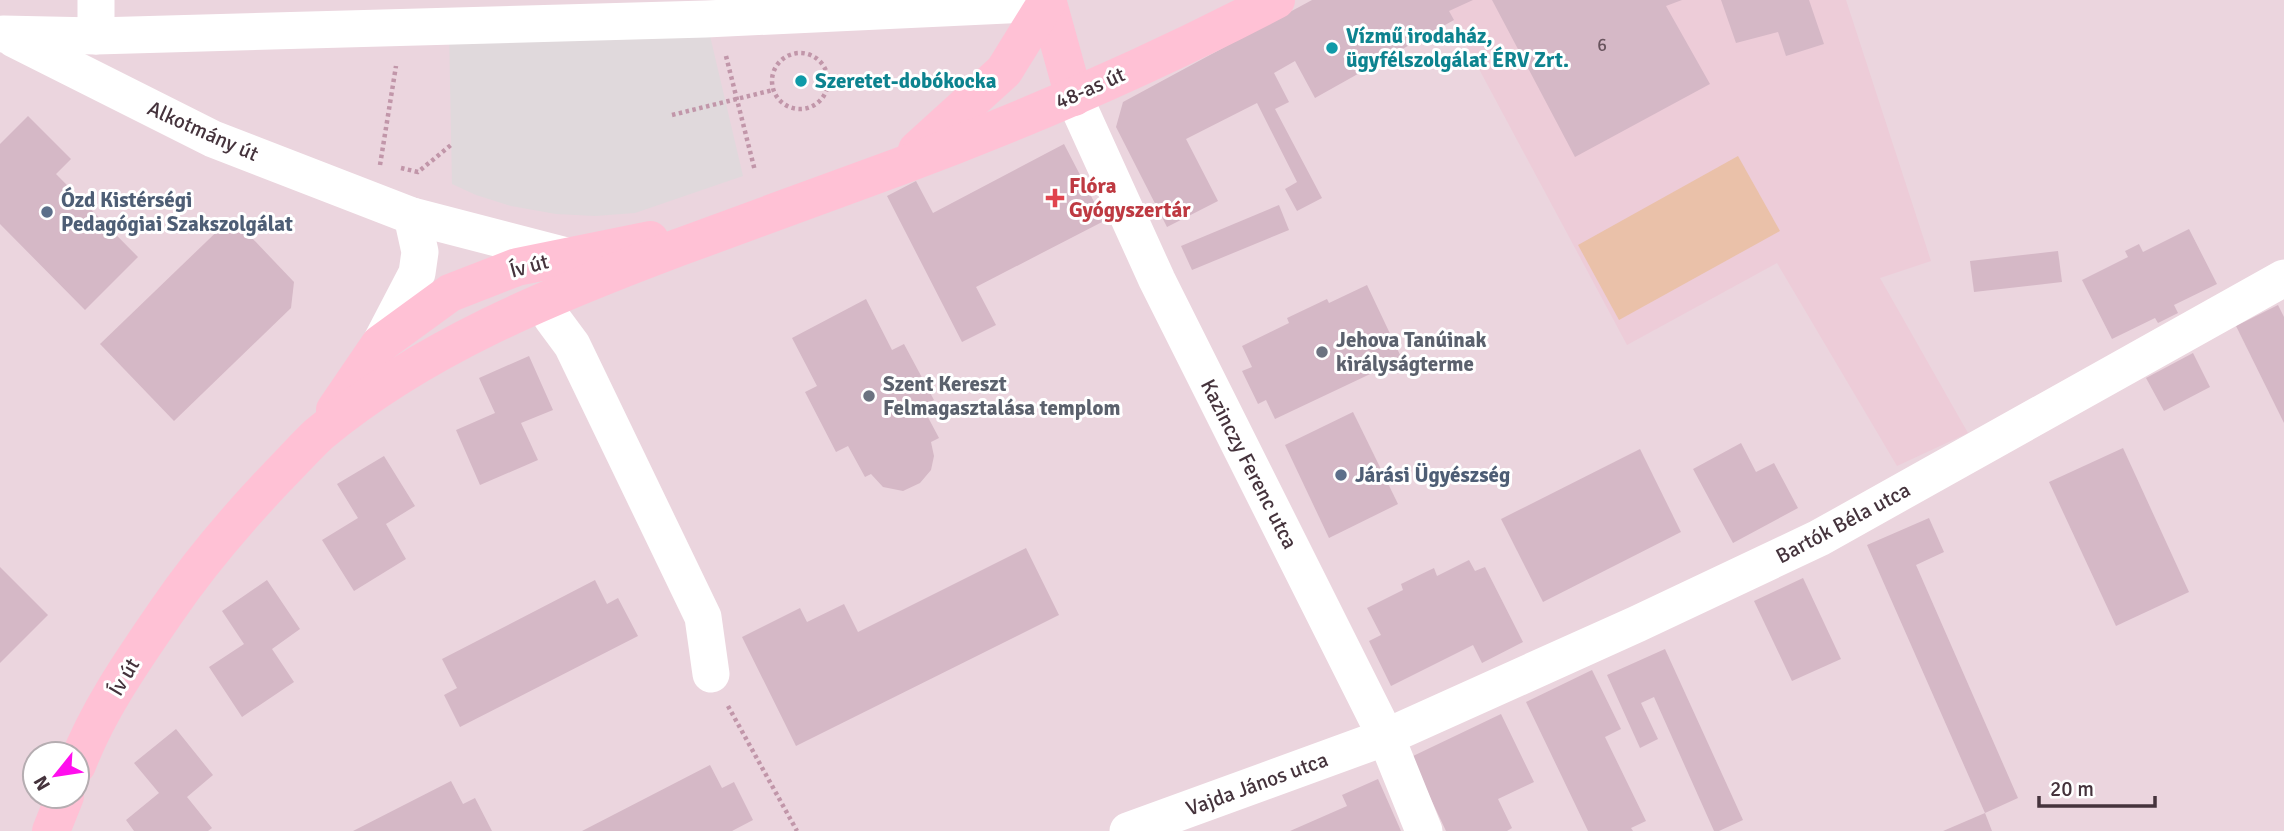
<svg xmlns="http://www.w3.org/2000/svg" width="2284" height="831" viewBox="0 0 2284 831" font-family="Signika,sans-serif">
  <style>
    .residential { fill: #ebd5de; fill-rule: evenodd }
    .education { fill: #edccd8 }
    .green { fill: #eac1a9 }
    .parking { fill: #e0d9dc }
    .building { fill: #d5b8c6 }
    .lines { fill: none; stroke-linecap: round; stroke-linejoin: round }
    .path { stroke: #c196a9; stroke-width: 4.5; stroke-dasharray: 3.5 3.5; stroke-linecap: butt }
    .street { stroke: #fff; stroke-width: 37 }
    .secondary { stroke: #ffc1d5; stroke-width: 38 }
    .culture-dot { fill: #0f9aa8; stroke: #fff; stroke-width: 2.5 }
    .health-dot { fill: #e0444e; stroke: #fff; stroke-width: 2.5 }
    .service-dot { fill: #5c6f8a; stroke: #fff; stroke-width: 2.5 }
    .worship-dot { fill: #6b7280; stroke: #fff; stroke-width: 2.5 }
    .labels { text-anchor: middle; stroke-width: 6; stroke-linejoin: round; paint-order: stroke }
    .number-label { font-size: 18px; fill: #69545e }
    .culture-label { font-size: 21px; font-weight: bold; fill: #0d838f; stroke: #fff; text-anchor: start }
    .street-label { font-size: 21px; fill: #45333c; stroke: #fff }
    .health-label { font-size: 21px; font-weight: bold; fill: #be3a42; stroke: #fff; text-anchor: start }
    .service-label { font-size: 21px; font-weight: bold; fill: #4e5e75; stroke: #fff; text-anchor: start }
    .worship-label { font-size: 21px; font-weight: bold; fill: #5b616d; stroke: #fff; text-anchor: start }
  </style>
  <rect width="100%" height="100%" fill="#f3e3e9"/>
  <!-- residential -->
  <path class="residential" d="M0,0H2284V831H0ZM35,754H77V796H35Z"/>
  <!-- education -->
  <polygon class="education" points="1442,0 1846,0 1931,261 1880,278 1968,433 1897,466 1777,263 1627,345"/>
  <!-- green -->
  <polygon class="green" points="1738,156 1780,231 1619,320 1578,245"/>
  <!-- parking -->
  <polygon class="parking" points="706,19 743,176 635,213 595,216 556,214 511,206 476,195 452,184 449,26"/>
  <!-- building -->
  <g class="building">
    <polygon points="1312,0 1473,0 1449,11 1454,20 1315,98 1295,61 1274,73 1289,102 1275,109 1322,198 1297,211 1285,189 1297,182 1257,103 1186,139 1218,201 1167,227 1116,127 1123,102"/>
    <polygon points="1492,0 1682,0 1666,6 1710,84 1575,157"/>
    <polygon points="1721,0 1809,0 1824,44 1786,56 1778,32 1736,43"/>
    <polygon points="28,116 71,159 56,174 138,257 85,310 0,224 0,144"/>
    <polygon points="1064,144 1104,221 976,287 996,325 962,342 887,196 916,181 933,213"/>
    <polygon points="1279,205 1289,230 1192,270 1181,246"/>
    <polygon points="232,217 294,282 291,308 174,421 100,344"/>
    <polygon points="2189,229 2217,284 2174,305 2178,313 2158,323 2155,318 2112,339 2082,280 2128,257 2125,251 2139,244 2143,252"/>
    <polygon points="2058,251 2062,282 1974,292 1970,261"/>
    <polygon points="1367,285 1402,359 1275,419 1266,400 1258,404 1242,371 1252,367 1242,346 1289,323 1287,318 1327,299 1329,303"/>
    <polygon points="866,299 892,350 904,344 934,400 922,406 939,438 931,442 934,456 931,470 920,483 903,491 883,487 871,474 865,477 848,446 836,452 805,392 817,386 792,338"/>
    <polygon points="2278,305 2284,317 2284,423 2236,326"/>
    <polygon points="2193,353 2210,387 2164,411 2146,378"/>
    <polygon points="529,356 553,410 521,423 538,460 480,485 456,430 495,413 479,378"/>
    <polygon points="1353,412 1398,504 1329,538 1285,445"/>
    <polygon points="1741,443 1756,472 1774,463 1798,508 1733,543 1693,469"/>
    <polygon points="2123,448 2189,592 2116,626 2049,482"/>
    <polygon points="1640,449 1681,532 1543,602 1501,519"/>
    <polygon points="384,456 415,506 386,524 406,559 354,591 322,540 358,518 337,484"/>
    <polygon points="1929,518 1944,552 1916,565 2018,798 1985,813 1992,831 1943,831 1985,813 1867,545"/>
    <polygon points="1026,548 1059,615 796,746 742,637 800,608 807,622 844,604 858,632"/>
    <polygon points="1469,560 1475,571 1485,567 1523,642 1482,663 1473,645 1391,686 1369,641 1381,635 1367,608 1403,590 1401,584 1434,568 1437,576"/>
    <polygon points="0,567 48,615 0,663"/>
    <polygon points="1803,578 1841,659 1792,681 1754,601"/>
    <polygon points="267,580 300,629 272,649 294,682 242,717 209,667 244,644 222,611"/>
    <polygon points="595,580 607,604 618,598 638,636 460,727 444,695 457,688 442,659"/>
    <polygon points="1665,649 1743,820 1719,831 1714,831 1654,697 1641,703 1658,739 1640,748 1607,675"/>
    <polygon points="1592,670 1621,729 1605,737 1646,821 1631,828 1633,831 1588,831 1526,702"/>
    <polygon points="1501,714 1534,782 1498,799 1512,828 1507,831 1446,831 1411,757"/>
    <polygon points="176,729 213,775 187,797 212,828 208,831 134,831 126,820 159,793 134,763"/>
    <polygon points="710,765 722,788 734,782 753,820 732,831 582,831"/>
    <polygon points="1378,779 1401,831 1290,831 1347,806 1342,795"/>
    <polygon points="451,781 463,804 475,798 492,831 353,831"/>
  </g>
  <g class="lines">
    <!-- path -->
    <g class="path">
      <circle cx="800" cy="81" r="28"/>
      <polyline points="726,56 755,171"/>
      <polyline points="672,115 773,90"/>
      <polyline points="380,165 396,66"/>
      <polyline points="401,168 418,172 451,145"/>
      <polyline points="728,706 797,831"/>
    </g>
    <!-- street -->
    <g class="street">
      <polyline points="96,0 96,36"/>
      <polyline points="3,34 96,36 706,19 1048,3"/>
      <polyline points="14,39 213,139 412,216 566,256"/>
      <polyline points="1074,97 1157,280 1386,737 1424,831"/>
      <polyline points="543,302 552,318 572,345 703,617 711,674"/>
      <polyline points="380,344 417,273 420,252 412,216"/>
      <polyline points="1128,831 1386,737 1637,624 1819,538 2284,278"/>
    </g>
    <!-- secondary -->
    <g class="secondary">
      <polyline points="1048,3 1074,97"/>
      <polyline points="917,150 1004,71 1048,0"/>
      <polyline points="335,410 380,344 450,293 517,267 650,240"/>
      <path d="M77,765C98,710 133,660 166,612C200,562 236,520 278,476C292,462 305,447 319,434C423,347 552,295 677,248C751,221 825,194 898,167C1027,119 1154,64 1276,0"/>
      <polyline points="51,831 65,796"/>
    </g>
  </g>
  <!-- markers -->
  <g class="culture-dot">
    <circle cx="1332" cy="48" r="7"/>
    <circle cx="801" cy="81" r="7"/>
  </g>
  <path class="health-dot" d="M1051.5 187.5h7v7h7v7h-7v7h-7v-7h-7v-7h7z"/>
  <g class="service-dot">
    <circle cx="47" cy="212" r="7"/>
    <circle cx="1341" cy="475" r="7"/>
  </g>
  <g class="worship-dot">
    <circle cx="1322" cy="352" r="7"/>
    <circle cx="869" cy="396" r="7"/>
  </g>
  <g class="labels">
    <!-- number labels -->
    <g class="number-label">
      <text x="1602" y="51">6</text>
    </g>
    <!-- culture labels -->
    <g class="culture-label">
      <text x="1346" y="43">Vízmű irodaház,<tspan x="1346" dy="24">ügyfélszolgálat ÉRV Zrt.</tspan></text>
      <text x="815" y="88">Szeretet-dobókocka</text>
    </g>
    <!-- street labels -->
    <g class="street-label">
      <text transform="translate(1090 88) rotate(-24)" y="7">48-as út</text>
      <text transform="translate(203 131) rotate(24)" y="7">Alkotmány út</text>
      <text transform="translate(529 266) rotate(-15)" y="7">Ív út</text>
      <text transform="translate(1249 464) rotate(63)" y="7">Kazinczy Ferenc utca</text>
      <text transform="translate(1843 523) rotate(-28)" y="7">Bartók Béla utca</text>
      <text transform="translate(124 677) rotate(-59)" y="7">Ív út</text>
      <text transform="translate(1257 784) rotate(-20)" y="7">Vajda János utca</text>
    </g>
    <!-- health labels -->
    <g class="health-label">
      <text x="1069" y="193">Flóra<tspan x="1069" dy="24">Gyógyszertár</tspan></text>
    </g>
    <!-- service labels -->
    <g class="service-label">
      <text x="61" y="207">Ózd Kistérségi<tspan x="61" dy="24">Pedagógiai Szakszolgálat</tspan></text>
      <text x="1355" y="482">Járási Ügyészség</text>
    </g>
    <!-- worship labels -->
    <g class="worship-label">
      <text x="1336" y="347">Jehova Tanúinak<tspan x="1336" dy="24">királyságterme</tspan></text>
      <text x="883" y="391">Szent Kereszt<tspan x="883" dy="24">Felmagasztalása templom</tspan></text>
    </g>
  </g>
  <!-- north arrow -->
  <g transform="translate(56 775) rotate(240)"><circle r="33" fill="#ffffff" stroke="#b5adb1" stroke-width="2"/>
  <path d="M0-5L12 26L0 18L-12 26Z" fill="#ff0eed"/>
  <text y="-10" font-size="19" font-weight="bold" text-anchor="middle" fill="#45333c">N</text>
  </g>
  <!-- scale -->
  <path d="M2039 796v10h116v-10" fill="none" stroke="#45333c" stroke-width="3.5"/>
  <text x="2050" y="796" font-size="21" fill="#45333c" stroke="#ffffff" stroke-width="5" paint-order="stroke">20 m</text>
</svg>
